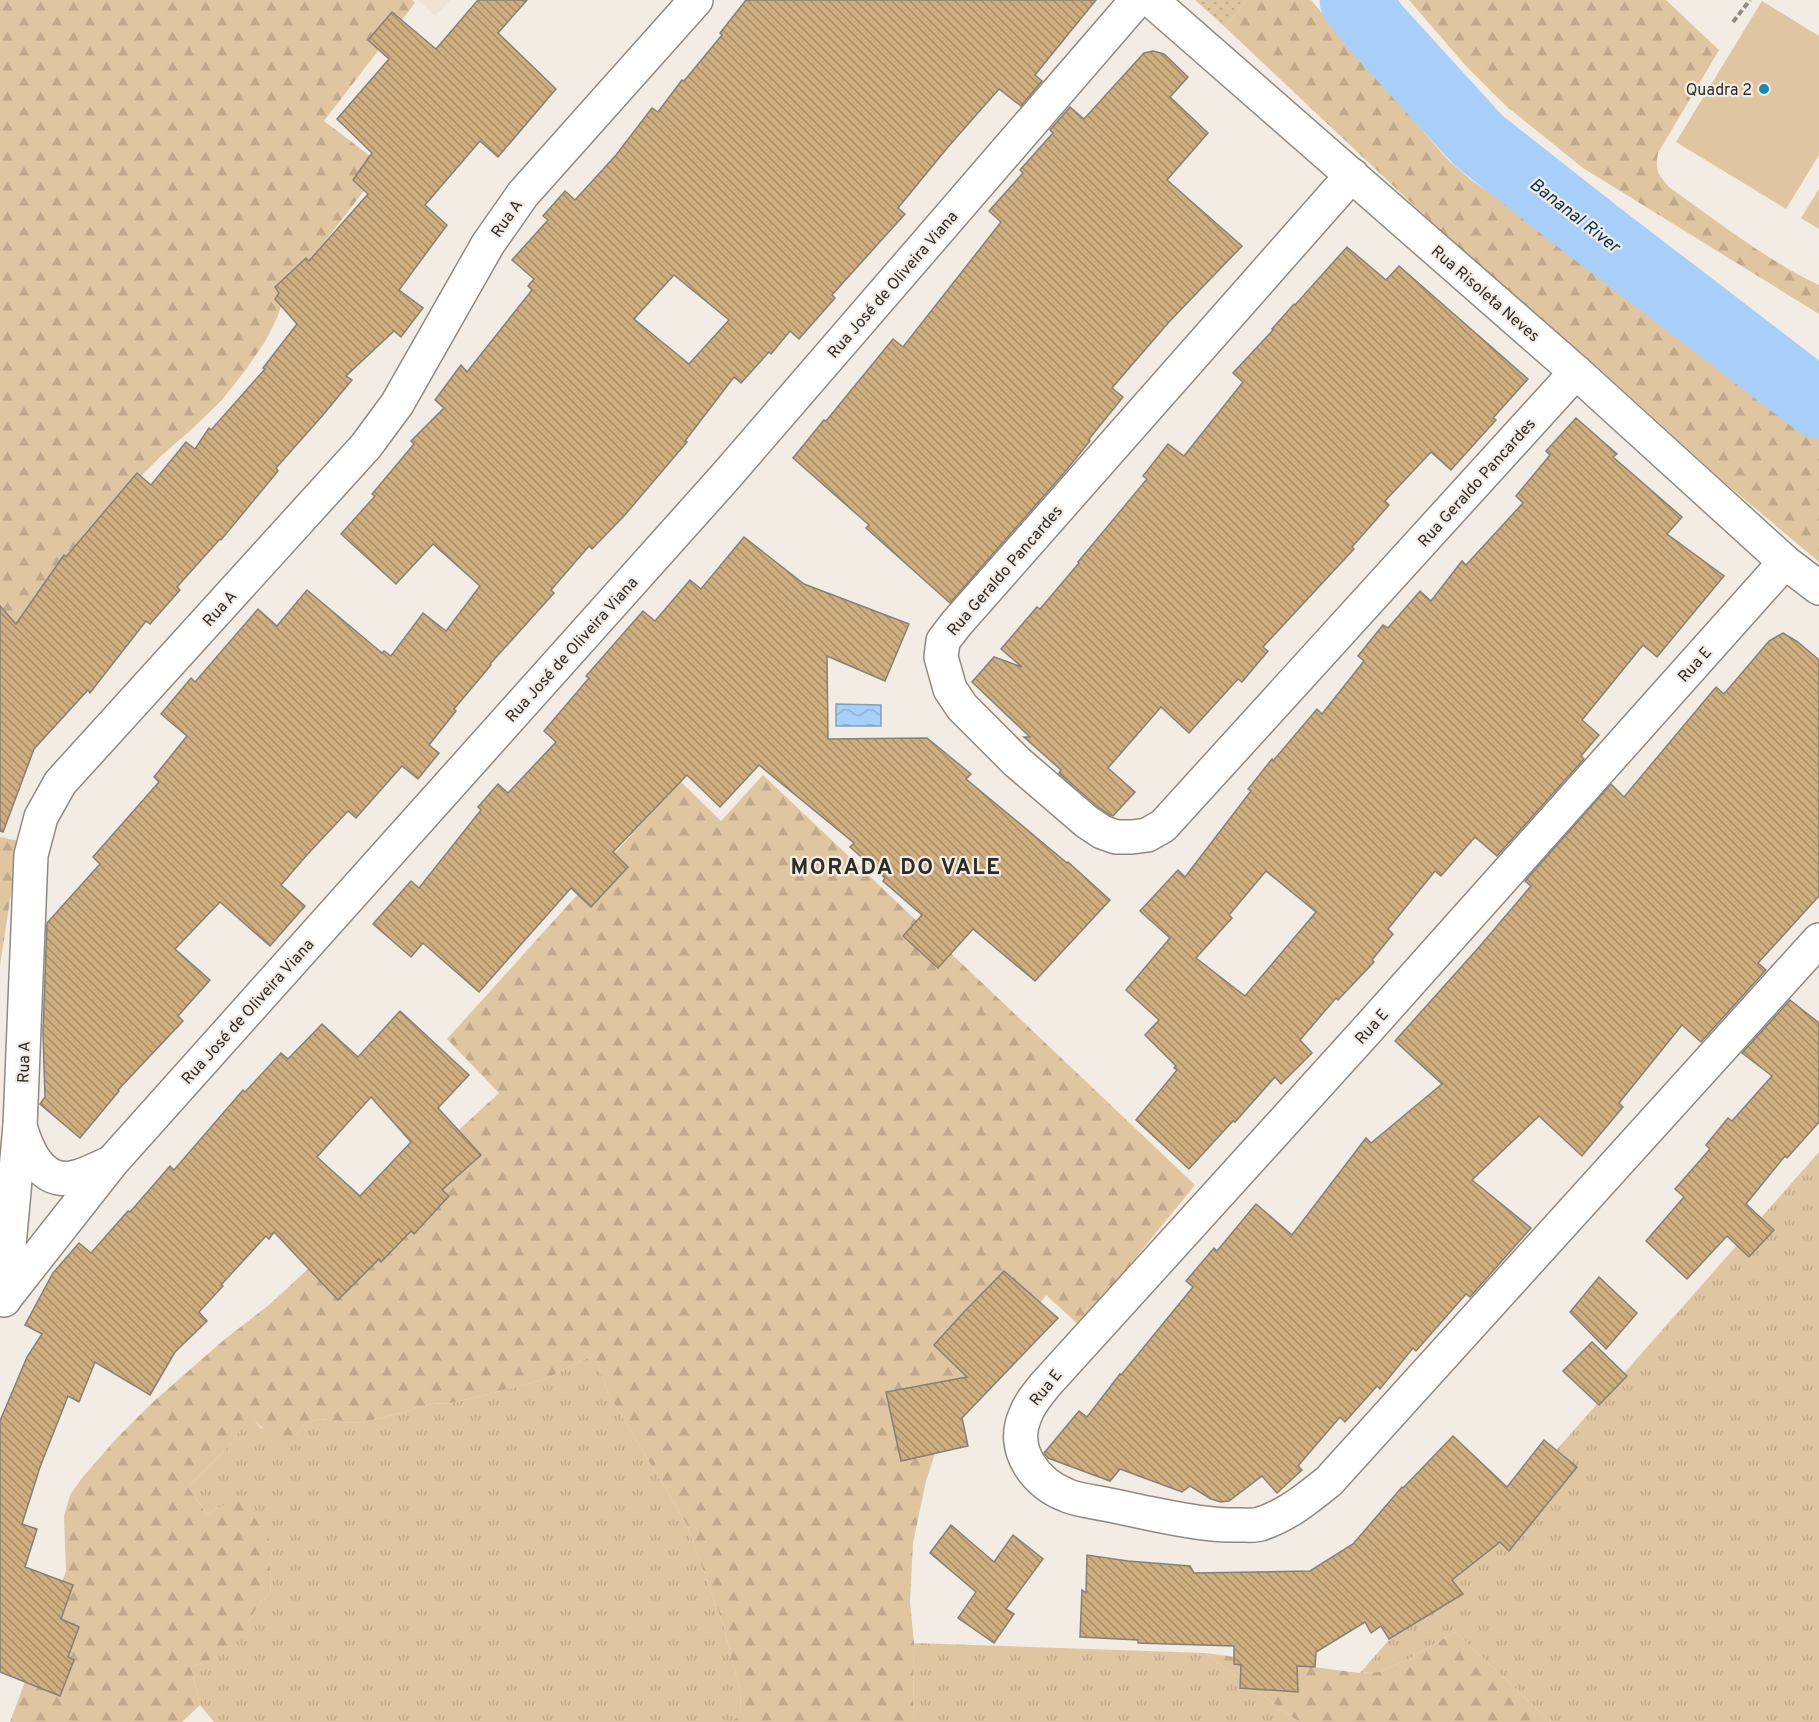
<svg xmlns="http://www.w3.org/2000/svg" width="1819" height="1722" viewBox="0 0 1819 1722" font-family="Overpass,sans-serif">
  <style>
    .built { fill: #eee3d5 }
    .grass { fill: url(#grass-tufts) }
    .forest { fill: url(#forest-firs) }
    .park { fill: url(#park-dots) }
    .pitch { fill: #e0c5a1 }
    .water { fill: url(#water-waves); stroke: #849ebb; stroke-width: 1.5 }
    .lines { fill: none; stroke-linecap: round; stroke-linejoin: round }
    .river { stroke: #a8cff9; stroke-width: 69 }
    .building { fill: url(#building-back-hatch); stroke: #858079; stroke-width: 1.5; fill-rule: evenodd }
    .minor-casing { stroke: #8f8982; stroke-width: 36 }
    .path { stroke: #908b87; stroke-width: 4; stroke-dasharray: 6 3; stroke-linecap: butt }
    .minor { stroke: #fff; stroke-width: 33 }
    .poi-dot { fill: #1b88af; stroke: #f2ece5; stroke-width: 2 }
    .labels { text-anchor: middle; stroke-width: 4.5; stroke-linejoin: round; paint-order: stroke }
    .poi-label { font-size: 16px; fill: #2f2c2a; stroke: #f2ece5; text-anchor: end }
    .street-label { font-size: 16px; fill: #2f2c2a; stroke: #f2ece5 }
    .water-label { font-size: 18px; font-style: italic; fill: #043056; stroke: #f2ece5 }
    .district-label { font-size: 22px; font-weight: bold; letter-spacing: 1.5px; fill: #2f2b25; stroke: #f2ece5 }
  </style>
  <defs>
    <pattern id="grass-tufts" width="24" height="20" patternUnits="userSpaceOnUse" patternTransform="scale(1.5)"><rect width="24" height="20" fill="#e0c5a1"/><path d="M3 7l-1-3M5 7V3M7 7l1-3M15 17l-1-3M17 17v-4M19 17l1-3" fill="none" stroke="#c0a98b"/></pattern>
    <pattern id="forest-firs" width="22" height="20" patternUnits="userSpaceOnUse" patternTransform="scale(1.5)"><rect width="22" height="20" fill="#e0c5a1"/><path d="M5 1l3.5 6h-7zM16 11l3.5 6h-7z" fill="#c0a98b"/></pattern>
    <pattern id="park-dots" width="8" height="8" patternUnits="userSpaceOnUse" patternTransform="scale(1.5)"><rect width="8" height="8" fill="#e0c5a1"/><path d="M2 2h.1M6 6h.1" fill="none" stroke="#c0a98b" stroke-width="1.8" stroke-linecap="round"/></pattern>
    <pattern id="water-waves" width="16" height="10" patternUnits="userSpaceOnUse" patternTransform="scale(1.5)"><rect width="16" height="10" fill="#a8cff9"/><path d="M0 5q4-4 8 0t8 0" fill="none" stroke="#91b2d6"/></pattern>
    <pattern id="building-back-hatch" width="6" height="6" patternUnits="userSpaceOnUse" patternTransform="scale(1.5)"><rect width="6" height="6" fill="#cead7f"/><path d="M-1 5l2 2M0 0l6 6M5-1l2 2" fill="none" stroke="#a88d68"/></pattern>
  </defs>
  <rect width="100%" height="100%" fill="#f2ece5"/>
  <!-- built -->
  <polygon class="built" points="418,0 450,0 435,16"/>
  <!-- grass -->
  <g class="grass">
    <polygon points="1819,1152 1819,1722 1551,1722 1455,1632 1405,1661 1379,1672 1360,1673"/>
    <polygon points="595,1355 608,1393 686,1523 723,1624 740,1690 741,1714 732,1722 214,1722 200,1705 191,1667 204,1662 239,1639 249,1620 260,1603 270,1593 271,1580 269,1560 274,1547 228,1505 217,1508 207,1515 188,1487 229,1446 250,1416 261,1428 296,1434 306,1423 320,1419 346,1423 362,1422 382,1418 432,1404 450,1403 478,1397 546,1379 572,1365"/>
    <polygon points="914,1643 1205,1653 1299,1722 913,1722"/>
  </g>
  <!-- forest -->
  <g class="forest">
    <polygon points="0,0 412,0 415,3 324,121 383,166 286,292 277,318 266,340 247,368 222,400 192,429 161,456 86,532 32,601 0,654"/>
    <polygon points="1247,0 1311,0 1447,159 1471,180 1648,297 1758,366 1819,409 1819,562 1724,482 1616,384 1440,230 1225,27"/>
    <path d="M1409,0H1666L1719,50L1658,153C1655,171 1658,174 1669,187C1718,222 1765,259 1819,285V314L1583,168L1506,106L1466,66Z"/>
    <polygon points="763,775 1195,1185 1080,1326 1046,1295 942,1432 926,1481 913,1543 910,1602 914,1643 913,1722 732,1722 741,1713 740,1690 723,1624 686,1523 608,1393 595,1355 572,1365 546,1379 478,1397 450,1403 432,1404 382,1418 362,1422 346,1423 320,1419 306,1423 296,1434 284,1438 272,1436 250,1417 229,1446 188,1487 207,1515 217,1508 241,1498 274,1547 269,1560 271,1580 270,1593 260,1603 249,1620 240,1639 231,1648 219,1656 191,1667 200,1705 182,1722 10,1722 66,1571 64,1516 70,1495 82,1478 116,1439 153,1402 225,1339 269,1305 499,1093 447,1039 680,781 721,821"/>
    <polygon points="0,837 19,841 0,966"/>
    <polygon points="1455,1632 1551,1722 1299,1722 1205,1653 1360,1673 1379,1672 1405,1661"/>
  </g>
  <!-- park -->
  <polygon class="park" points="1195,0 1247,0 1225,27"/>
  <!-- pitch -->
  <g class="pitch">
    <polygon points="1762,1 1819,36 1819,155 1786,209 1676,142"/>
    <polygon points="1819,189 1819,229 1801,218"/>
  </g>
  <!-- water -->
  <polygon class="water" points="836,704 881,705 881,726 836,726"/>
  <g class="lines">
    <!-- river -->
    <polyline class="river" points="1354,0 1375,27 1479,141 1596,233 1819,404"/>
  </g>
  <!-- building -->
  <g class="building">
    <polygon points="478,0 527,0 498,33 556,89 498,157 480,141 425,205 447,225 399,290 423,308 401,337 394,331 346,376 352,380 323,415 276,468 278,471 221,540 220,539 177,587 180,590 150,624 146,621 90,693 88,690 34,749 3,832 0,831 0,606 16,624 64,555 66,557 137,473 151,485 186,442 195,449 209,428 211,430 265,369 263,368 297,324 275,299 279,293 275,287 306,258 309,261 368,194 353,180 372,153 337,119 389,59 368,40 392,12 436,49"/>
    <path d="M746,0H1096L1035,75L1042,81L1021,106L999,89L948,147L898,208L905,214L832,295L835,298L799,339L790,331L771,354L769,352L741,383L734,377L685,441L687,442L624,516L592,549L589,546L551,590L554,593L490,664L491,665L454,709L456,711L429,745L439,753L418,779L402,766L356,818L348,811L306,856L281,885L305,906L270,946L220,902L175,949L210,980L178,1016L183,1021L118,1090L119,1091L80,1138L40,1104L45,1097L43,1033L47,923L100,864L93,857L159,782L154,777L187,736L161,714L191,678L195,682L258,609L277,626L307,590L382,653L384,651L391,656L423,613L446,631L480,586L433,544L396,584L341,534L375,496L372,494L414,444L411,441L444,408L435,400L461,365L467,372L532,290L528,286L534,279L512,260L548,220L543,216L565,191L575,200L616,155L652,108L658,112L682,80L684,81L722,35L720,33ZM674,275L729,320L689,364L634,319Z"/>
    <polygon points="1153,51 1164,54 1188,77 1170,97 1208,133 1167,180 1242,246 1169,322 1112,388 1123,397 1089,439 1090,441 1064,473 950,603 866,528 869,525 793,458 824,420 826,421 893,339 903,347 1001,222 989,211 1023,173 1020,170 1053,133 1050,130 1070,107 1084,119 1144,53"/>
    <polygon points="1347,247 1386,280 1399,266 1528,379 1493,418 1496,420 1451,470 1431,452 1385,501 1389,505 1352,547 1354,549 1263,647 1268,651 1242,682 1238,679 1189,733 1161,707 1108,768 1135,792 1113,816 1110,815 1098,807 1059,773 1061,770 1024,737 1030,737 972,682 994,657 1022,667 1001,649 1037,607 1040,609 1079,563 1078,562 1147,479 1143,476 1168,444 1184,456 1243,382 1233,373 1273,330 1272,329 1294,304 1295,305"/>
    <path d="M1576,418L1617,454L1613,457L1682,517L1667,534L1724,576L1657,657L1643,645L1582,720L1599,735L1581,756L1584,759L1497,856L1475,837L1441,876L1435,871L1388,929L1393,934L1372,960L1374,962L1338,1000L1336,998L1300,1040L1312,1053L1281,1084L1275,1077L1235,1122L1233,1121L1189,1169L1136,1120L1177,1070L1174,1068L1176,1066L1145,1035L1159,1020L1126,990L1170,938L1140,911L1178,870L1185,877L1251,791L1248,789L1272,759L1273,761L1317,709L1322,714L1364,661L1358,656L1383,625L1388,628L1420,591L1431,601L1462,561L1466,565L1523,503L1516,496L1550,455L1546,451ZM1266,871L1316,912L1245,996L1196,958L1232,918L1229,915Z"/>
    <polygon points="744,537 804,584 909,624 885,681 827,656 828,739 927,738 971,774 966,779 1067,863 1068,862 1110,900 1035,981 973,929 938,968 903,936 922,915 883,881 885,878 850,847 854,843 759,765 720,807 687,775 613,852 628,867 591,907 571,888 479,992 423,943 411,957 373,924 411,881 419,888 481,810 478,807 498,784 508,793 556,742 544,731 589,678 586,676 643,611 655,621 690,580 701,589"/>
    <polygon points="1783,633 1798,642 1819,660 1819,896 1758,963 1766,970 1701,1042 1682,1025 1619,1103 1623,1107 1582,1156 1539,1116 1472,1180 1531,1228 1470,1297 1466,1294 1416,1351 1413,1348 1380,1389 1377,1386 1345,1422 1340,1417 1298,1466 1302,1470 1277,1493 1262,1476 1229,1501 1221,1502 1211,1499 1190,1486 1182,1492 1120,1469 1110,1481 1048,1458 1044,1453 1079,1411 1087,1417 1120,1374 1121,1375 1193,1287 1186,1281 1214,1248 1217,1251 1256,1204 1292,1235 1366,1138 1371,1143 1442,1084 1395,1041 1480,946 1531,886 1525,881 1611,784 1624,797 1716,687 1724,694 1769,641"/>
    <polygon points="1790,1000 1819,1023 1819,1122 1787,1158 1785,1156 1746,1204 1774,1230 1749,1257 1727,1236 1687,1279 1646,1241 1684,1197 1675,1189 1710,1149 1706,1145 1728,1118 1732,1121 1772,1076 1742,1053"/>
    <path d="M400,1011L469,1075L438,1108L481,1155L442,1190L449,1196L414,1234L411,1231L381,1262L379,1259L338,1300L274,1232L269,1239L266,1236L221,1285L223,1286L199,1312L207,1321L175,1352L150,1395L95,1362L79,1402L68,1396L40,1467L22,1524L37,1529L25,1567L73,1585L61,1619L79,1627L68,1657L74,1660L60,1696L0,1672V1421L27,1357L42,1334L25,1325L53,1273L79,1243L91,1253L128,1211L130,1212L170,1166L174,1170L243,1090L245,1092L281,1053L288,1059L322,1024L358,1057ZM371,1097L411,1142L360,1196L317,1157Z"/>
    <polygon points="1004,1271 1058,1318 962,1418 968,1446 901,1461 886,1392 967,1377 934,1345 963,1313"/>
    <polygon points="1599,1277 1637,1313 1606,1349 1570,1312"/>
    <polygon points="1592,1342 1627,1376 1599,1405 1563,1371"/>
    <polygon points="1453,1436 1507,1487 1544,1440 1577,1467 1509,1551 1500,1542 1452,1580 1463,1594 1389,1639 1381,1626 1371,1633 1365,1622 1316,1652 1315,1667 1297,1666 1298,1692 1240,1688 1241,1665 1234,1664 1234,1646 1138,1643 1138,1640 1080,1637 1082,1590 1086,1593 1087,1555 1128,1561 1190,1566 1194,1573 1310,1571 1353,1544 1402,1487 1403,1488"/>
    <polygon points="951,1525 994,1562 1013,1535 1043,1559 1006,1609 1014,1614 994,1643 958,1618 976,1592 930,1553"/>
  </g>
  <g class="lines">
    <!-- minor casing -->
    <g class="minor-casing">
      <g id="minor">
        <polyline points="1151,0 1576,372 1785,562 1819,588"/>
        <polyline points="1352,175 956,624 943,641 941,657 950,689 962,707 1017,762 1087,822 1102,832 1116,837 1132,837 1147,835 1163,826 1576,372"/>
        <path d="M1785,562L1367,1030L1045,1385C1037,1395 1029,1404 1025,1416C1010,1450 1036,1483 1066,1495C1074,1499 1084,1500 1093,1502C1111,1505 1129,1509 1147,1513C1178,1519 1209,1526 1241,1525C1247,1525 1254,1526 1260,1524C1286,1516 1308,1498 1329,1481L1819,940"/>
        <path d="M20,1126C27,1150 41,1183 71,1178C85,1176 98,1168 110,1163"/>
        <polyline points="5,1298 112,1162 726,476 1137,0"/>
        <polyline points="4,1300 20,1126 31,855 41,817 60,783 366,446 397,404 488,244 523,194 696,0"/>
      </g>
    </g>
    <!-- path -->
    <polyline class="path" points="1733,22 1750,0"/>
    <!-- minor -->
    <use href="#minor" class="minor"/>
  </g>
  <!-- markers -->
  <circle class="poi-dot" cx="1764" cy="89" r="6"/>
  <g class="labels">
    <!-- poi labels -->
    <g class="poi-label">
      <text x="1752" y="95">Quadra 2</text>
    </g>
    <!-- street labels -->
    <g class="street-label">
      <text transform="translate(506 218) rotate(-55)" y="6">Rua A</text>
      <text transform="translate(892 284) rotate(-49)" y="6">Rua José de Oliveira Viana</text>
      <text transform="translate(1486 293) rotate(41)" y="6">Rua Risoleta Neves</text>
      <text transform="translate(1476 482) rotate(-48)" y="6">Rua Geraldo Pancardes</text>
      <text transform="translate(1004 570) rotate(-49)" y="6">Rua Geraldo Pancardes</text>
      <text transform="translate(219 608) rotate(-48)" y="6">Rua A</text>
      <text transform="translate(571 649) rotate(-48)" y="6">Rua José de Oliveira Viana</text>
      <text transform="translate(1694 664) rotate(-48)" y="6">Rua E</text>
      <text transform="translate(247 1011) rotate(-48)" y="6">Rua José de Oliveira Viana</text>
      <text transform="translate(1371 1026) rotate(-48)" y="6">Rua E</text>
      <text transform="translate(23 1062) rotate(-88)" y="6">Rua A</text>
      <text transform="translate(1045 1387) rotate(-51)" y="6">Rua E</text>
    </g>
    <!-- water labels -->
    <g class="water-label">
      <text transform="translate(1575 215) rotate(38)" y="6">Bananal River</text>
    </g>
    <!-- district labels -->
    <g class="district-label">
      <text x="896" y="874">MORADA DO VALE</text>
    </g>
  </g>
</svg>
